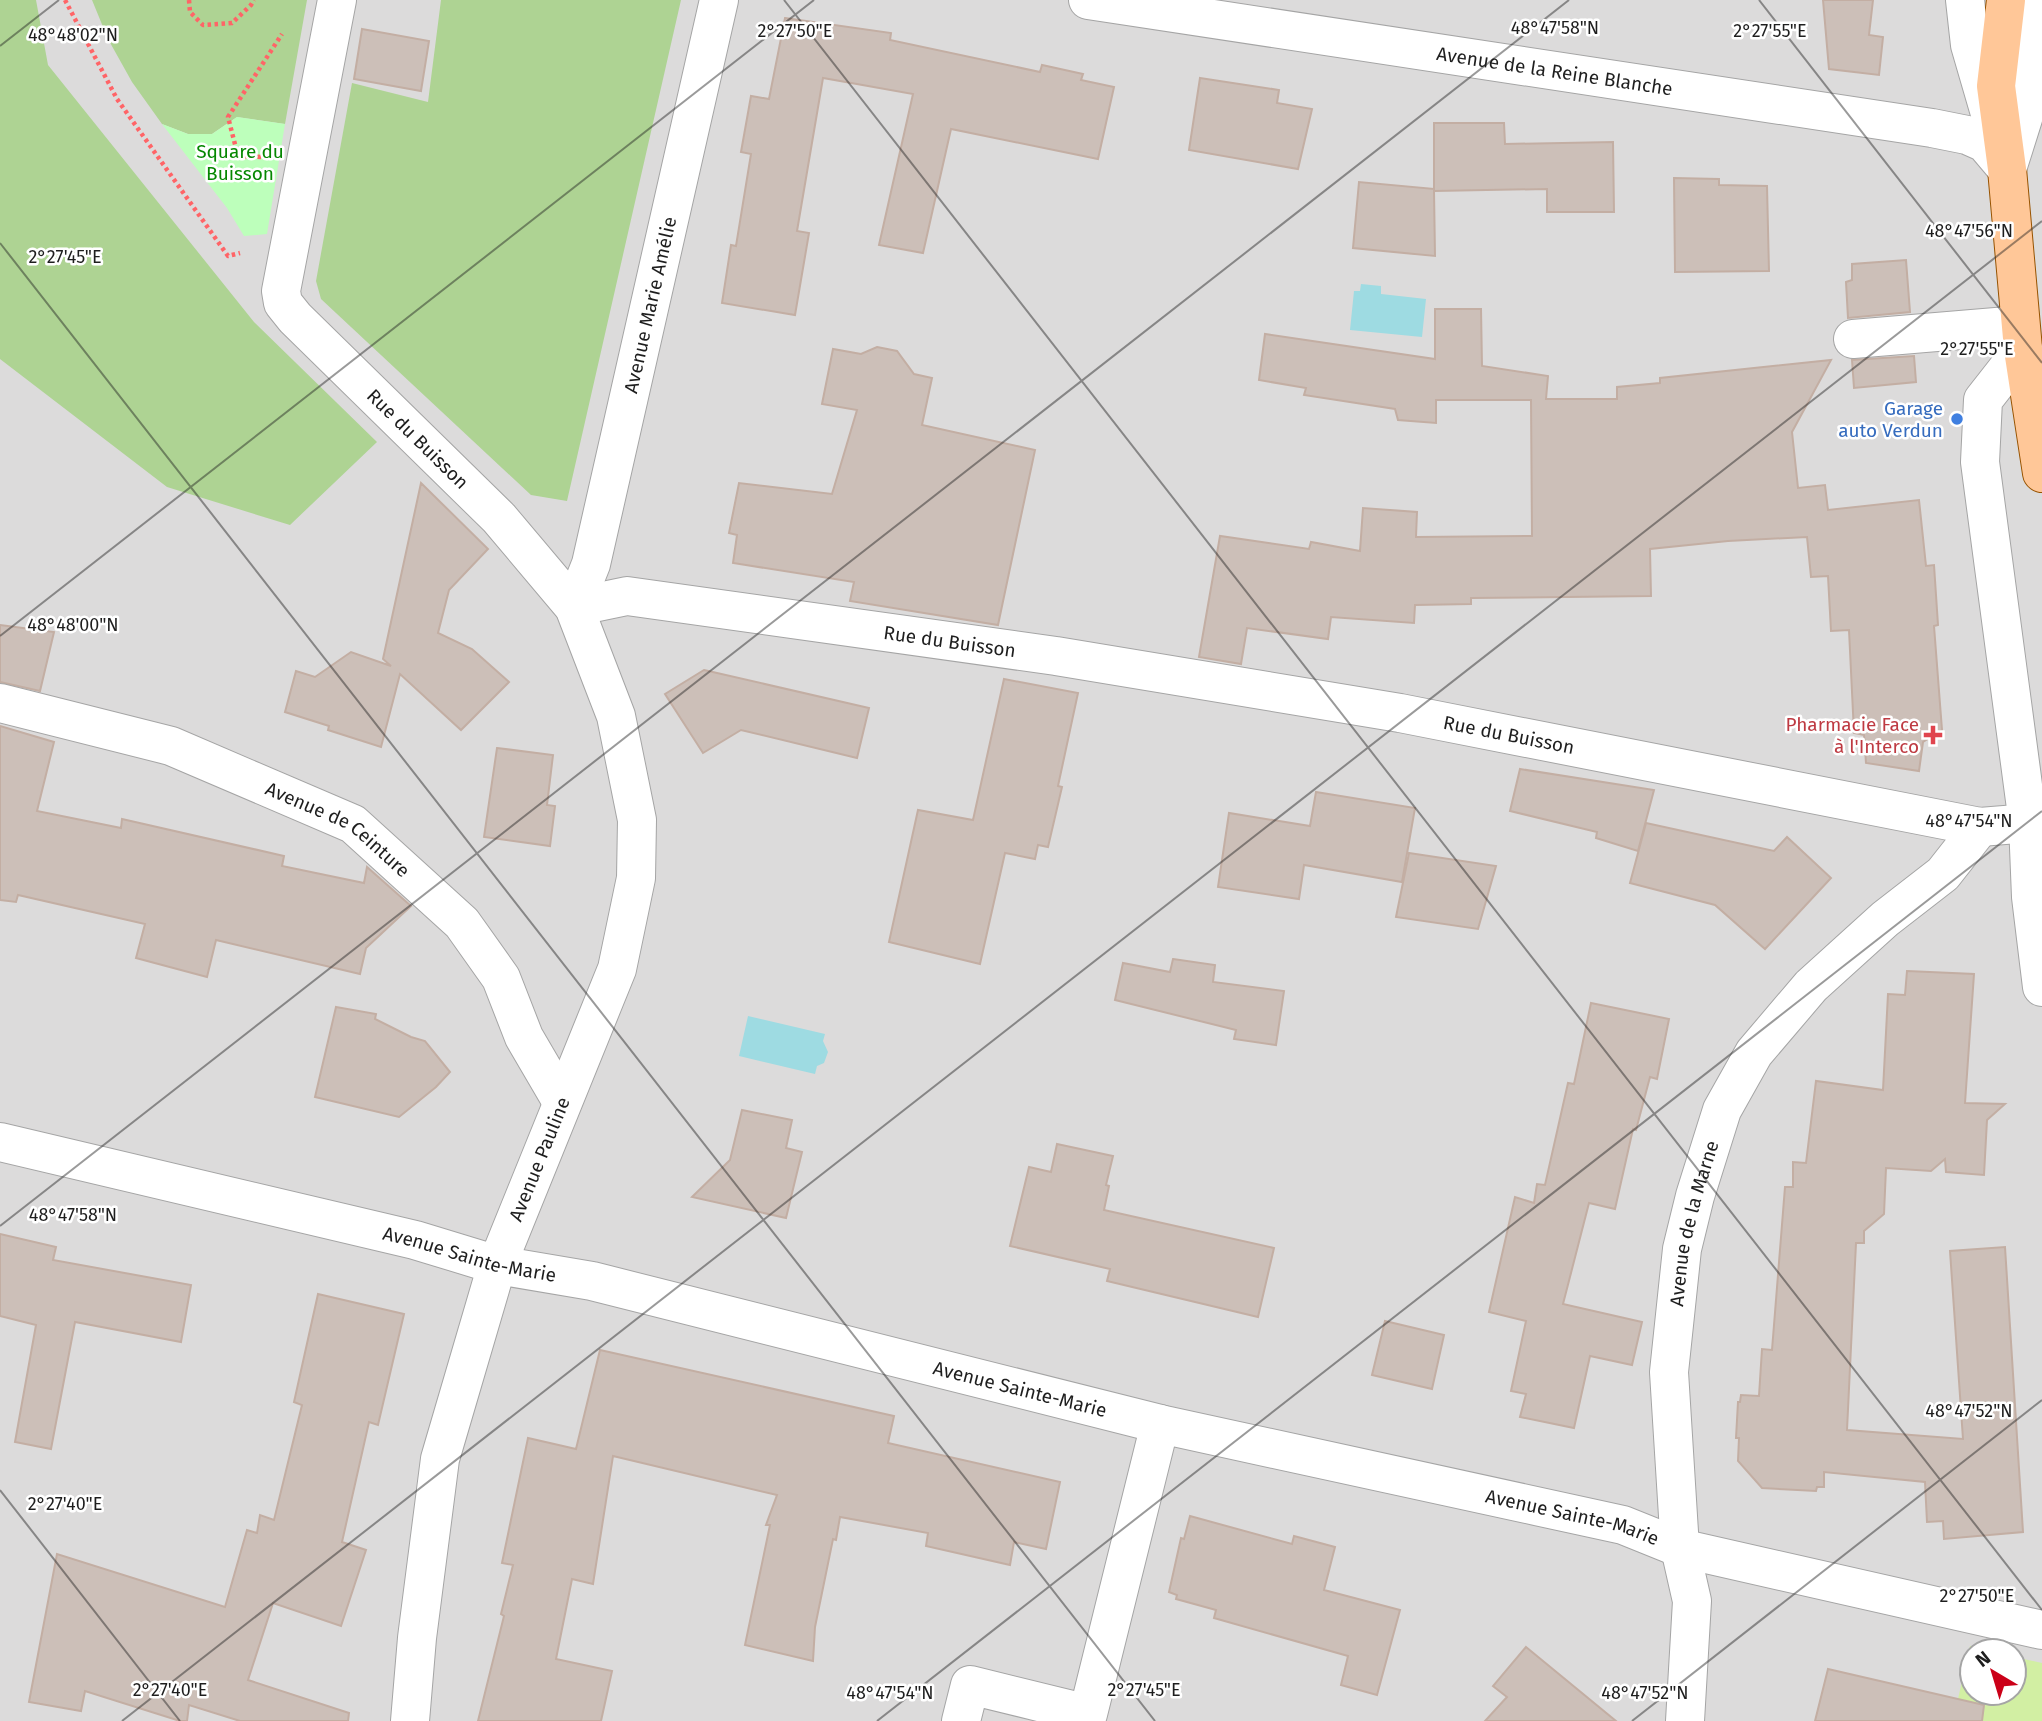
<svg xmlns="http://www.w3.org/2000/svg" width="2042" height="1721" viewBox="0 0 2042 1721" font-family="'Fira Sans',sans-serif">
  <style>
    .residential { fill: #dcdbdb; fill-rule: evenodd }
    .grass { fill: #d2efa3 }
    .forest { fill: #aed393 }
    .park { fill: #bdffbb }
    .water { fill: #9edbe2 }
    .building { fill: #ccbfb8; stroke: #c3aea3; stroke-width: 2 }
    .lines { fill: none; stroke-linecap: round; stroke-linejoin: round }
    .minor-casing { stroke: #a5a5a5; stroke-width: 40 }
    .major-casing { stroke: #975300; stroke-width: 40 }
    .path { stroke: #ff6467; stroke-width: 4.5; stroke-dasharray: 3.5 3.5; stroke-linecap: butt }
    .minor { stroke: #fff; stroke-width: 38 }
    .major { stroke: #ffc798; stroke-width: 38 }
    .ticks { fill: none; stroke: #1e1e1e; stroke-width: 2; stroke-opacity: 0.45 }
    .shop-dot { fill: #3f7fe0; stroke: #fff; stroke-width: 2.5 }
    .health-dot { fill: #e0444e; stroke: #fff; stroke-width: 2.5 }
    .labels { text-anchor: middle; stroke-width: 5; stroke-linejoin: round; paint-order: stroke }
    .street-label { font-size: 19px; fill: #1e1e1e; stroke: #fff }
    .park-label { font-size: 19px; fill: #058701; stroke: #fff }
    .shop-label { font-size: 19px; fill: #366cbe; stroke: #fff; text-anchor: end }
    .health-label { font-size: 19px; fill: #be3a42; stroke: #fff; text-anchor: end }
    .ticks-label { font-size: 18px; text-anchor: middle; fill: #1e1e1e; stroke: #fff; stroke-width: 5; stroke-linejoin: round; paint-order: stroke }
  </style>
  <rect width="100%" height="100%" fill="#f0eae3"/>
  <!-- residential -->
  <path class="residential" d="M0,0H2042V1721H0ZM1972,1651H2014V1693H1972Z"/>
  <!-- grass -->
  <polygon class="grass" points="1970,1646 1990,1651 1972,1651 1972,1693 2014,1693 2014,1657 2042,1663 2042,1721 1953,1721"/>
  <!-- forest -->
  <g class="forest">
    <polygon points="0,0 36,0 48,65 254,322 377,442 290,525 167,487 0,359"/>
    <polygon points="92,0 307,0 285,124 237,117 212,134 188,134 162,124 132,82 108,39"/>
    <polygon points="441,0 681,0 567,501 531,495 321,299 316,281 352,83 428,102"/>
  </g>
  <!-- park -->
  <polygon class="park" points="237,117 285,124 267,234 244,236 227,208 162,124 188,134 212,134"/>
  <!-- water -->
  <g class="water">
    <polygon points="1361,284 1381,286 1381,294 1426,299 1422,337 1350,330 1354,291 1360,291"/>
    <polygon points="748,1016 825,1034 823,1041 828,1052 824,1063 817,1066 815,1074 739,1056"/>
  </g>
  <!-- building -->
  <g class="building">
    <polygon points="1823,0 1873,0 1869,35 1883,37 1879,75 1829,69"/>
    <polygon points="785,18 891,33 890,40 1040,72 1042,65 1083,74 1081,80 1114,87 1098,159 951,129 923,253 879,245 913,94 823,78 797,231 809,233 795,315 722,303 731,245 736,246 751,154 741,152 751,96 769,99"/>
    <polygon points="362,29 429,41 421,91 354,79"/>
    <polygon points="1200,78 1279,90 1277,103 1312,109 1298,169 1189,150"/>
    <polygon points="1434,123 1504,123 1505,144 1613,142 1614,212 1547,212 1547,189 1434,191 1435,256 1353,248 1359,182 1434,189"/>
    <polygon points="1674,178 1719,179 1719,185 1767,186 1769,271 1675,272"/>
    <polygon points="1906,260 1910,312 1848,318 1846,282 1852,280 1852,264"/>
    <polygon points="1435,309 1481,309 1482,366 1548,376 1546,399 1617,399 1617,387 1660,383 1660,378 1831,360 1792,432 1798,488 1825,485 1828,510 1919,500 1926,566 1934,565 1938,625 1934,626 1942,730 1923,742 1919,771 1866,763 1864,735 1854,733 1849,630 1831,631 1828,576 1811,577 1807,537 1728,541 1650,549 1651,596 1471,598 1471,604 1415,605 1414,623 1331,617 1328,639 1247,628 1241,664 1199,657 1220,536 1309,549 1311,542 1360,551 1363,508 1417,512 1416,537 1532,536 1531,400 1436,400 1436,423 1398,420 1395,409 1304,395 1306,388 1259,380 1265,334 1435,359"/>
    <polygon points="877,347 897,351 914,374 932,378 922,425 1035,450 998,625 850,601 854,582 733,563 737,535 729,533 739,483 832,494 857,410 822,404 833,349 861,354"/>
    <polygon points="1914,356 1916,382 1854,388 1852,360"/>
    <polygon points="421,483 488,549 449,590 438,633 472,649 509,682 461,730 400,674 381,747 328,730 329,726 285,712 296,671 315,677 351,652 391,666 383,659"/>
    <polygon points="0,625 54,632 40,691 0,682"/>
    <polygon points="704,670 869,708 857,758 741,730 703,753 665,694"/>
    <polygon points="1004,679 1078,693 1058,786 1062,787 1048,847 1038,845 1035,859 1005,853 980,964 889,942 918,810 973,820"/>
    <polygon points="0,726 54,742 37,811 121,828 122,819 284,856 282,866 364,883 367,867 411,906 366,948 360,974 216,940 207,977 136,958 145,924 18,895 16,902 0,900"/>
    <polygon points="497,748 553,755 547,805 555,806 550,846 484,837"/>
    <polygon points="1520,769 1654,790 1638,851 1596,838 1597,832 1510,811"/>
    <polygon points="1316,792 1415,808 1402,882 1304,865 1299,899 1218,887 1229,813 1310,826"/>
    <polygon points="1646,823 1774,851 1787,837 1831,878 1765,949 1715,905 1630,883"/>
    <polygon points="1409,853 1496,866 1478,929 1396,917"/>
    <polygon points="1173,959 1215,965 1213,982 1284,991 1276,1045 1234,1039 1236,1030 1115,1000 1123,963 1170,972"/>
    <polygon points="1907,971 1974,974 1965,1103 2005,1104 1987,1120 1984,1175 1946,1172 1945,1159 1931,1171 1886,1168 1884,1214 1864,1231 1864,1243 1856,1243 1847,1430 1963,1439 1950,1251 2005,1247 2023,1532 1944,1539 1943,1521 1927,1522 1925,1482 1824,1472 1824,1487 1817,1487 1816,1491 1762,1488 1738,1461 1739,1438 1736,1438 1738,1402 1740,1402 1741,1395 1759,1396 1762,1349 1772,1350 1785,1187 1793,1187 1793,1162 1806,1163 1816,1081 1883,1090 1888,994 1905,995"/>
    <polygon points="1591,1003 1669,1019 1657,1079 1650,1077 1636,1130 1633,1129 1615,1209 1589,1203 1563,1304 1642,1322 1632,1365 1590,1356 1574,1428 1520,1417 1526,1394 1511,1391 1526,1321 1489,1312 1515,1197 1534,1203 1537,1184 1545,1185 1568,1083 1574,1084"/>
    <polygon points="336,1007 376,1014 375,1019 411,1037 425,1041 450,1072 436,1087 399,1117 315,1097"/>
    <polygon points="742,1110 792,1120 786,1148 802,1152 786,1218 692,1197 730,1160"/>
    <polygon points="1057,1144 1113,1156 1106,1185 1109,1186 1104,1210 1274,1248 1258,1317 1107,1281 1110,1269 1010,1246 1029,1167 1051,1172"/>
    <polygon points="0,1234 56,1247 53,1260 191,1285 181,1342 75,1322 51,1449 15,1442 36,1325 0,1316"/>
    <polygon points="318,1294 404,1314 378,1425 369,1422 342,1542 366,1550 341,1626 273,1603 248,1680 349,1713 348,1721 240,1721 189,1705 187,1721 180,1721 85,1691 81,1711 29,1702 57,1554 225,1607 247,1530 257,1533 260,1515 274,1520 302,1405 294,1402"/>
    <polygon points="1385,1321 1444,1335 1432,1389 1372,1375"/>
    <polygon points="600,1350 894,1416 888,1443 1060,1482 1046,1549 1014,1542 1010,1565 926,1546 928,1533 840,1517 836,1540 833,1539 815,1627 813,1661 745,1645 770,1525 766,1525 777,1495 613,1456 593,1584 572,1579 556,1659 612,1671 601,1721 478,1721 504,1616 501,1614 513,1565 502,1563 528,1438 576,1449"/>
    <polygon points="1190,1516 1292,1544 1294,1536 1335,1547 1324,1590 1400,1610 1377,1695 1341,1685 1348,1656 1214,1618 1216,1610 1176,1599 1177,1595 1169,1592 1181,1538 1184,1539"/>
    <polygon points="1526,1647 1616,1721 1485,1721 1507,1697 1493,1686"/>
    <polygon points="1828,1669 1984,1705 1982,1721 1815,1721"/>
  </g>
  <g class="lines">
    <!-- minor casing -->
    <g class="minor-casing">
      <g id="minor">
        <path id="s1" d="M337,0L281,291L283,303L295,318L499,518L574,607L616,716L637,820L636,878L617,969L497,1265L440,1459L417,1638L410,1721"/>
        <path id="s2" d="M1088,0L1932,128L1967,135L1985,143L2007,169"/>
        <polyline points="1965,0 1970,45 1993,124"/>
        <polyline points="2007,169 2032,90 2039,0"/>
        <polyline points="1853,339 2020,325"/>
        <polyline points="2023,349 1983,400 1980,462 2028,823 2031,897 2042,987"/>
        <path id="s3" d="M574,607L627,596L1056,656L1400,713L1980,827L2042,822"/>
        <path id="s4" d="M574,607L591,564L719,0"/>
        <path id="s5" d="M0,703L171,746L353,824L462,923L501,978L524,1037L562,1102"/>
        <path id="s6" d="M0,1142L415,1240L497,1265L592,1281L1160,1424L1623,1525L1680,1548L2042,1630"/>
        <polyline points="961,1721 970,1685 1088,1714 1160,1424"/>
        <path id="s7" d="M1685,1721L1692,1601L1680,1548L1669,1372L1682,1249L1695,1196L1722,1110L1754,1053L1811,986L1885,919L1943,874L1980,827"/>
      </g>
    </g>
    <!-- major casing -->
    <g class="major-casing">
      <polyline id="major" points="2006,0 1996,86 2007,169 2023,349 2042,473"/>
    </g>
    <!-- path -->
    <g class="path">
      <polyline points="65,0 117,99 228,256 240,253"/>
      <polyline points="189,0 190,12 203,25 232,23 251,5 254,0"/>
      <polyline points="261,157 238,156 228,117 282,34"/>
    </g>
    <!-- minor -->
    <use href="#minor" class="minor"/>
    <!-- major -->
    <use href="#major" class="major"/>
  </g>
  <!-- ticks -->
  <path class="ticks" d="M784,0L2042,1610M1759,0L2042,363M0,46L59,0M0,243L1155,1721M0,636L814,0M0,1226L1569,0M0,1490L180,1721M122,1721L2042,221M877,1721L2042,811M1632,1721L2042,1400"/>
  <!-- markers -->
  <circle class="shop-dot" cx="1957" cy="419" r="7"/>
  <path class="health-dot" d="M1929.5 724.5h7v7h7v7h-7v7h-7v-7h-7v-7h7z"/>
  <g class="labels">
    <!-- street labels -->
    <g class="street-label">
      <text dy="7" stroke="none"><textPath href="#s2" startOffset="472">Avenue de la Reine Blanche</textPath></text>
      <text dy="7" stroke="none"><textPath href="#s4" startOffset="312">Avenue Marie Amélie</textPath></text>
      <text dy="7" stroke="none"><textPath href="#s1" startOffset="500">Rue du Buisson</textPath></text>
      <text dy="7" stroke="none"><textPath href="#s3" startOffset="380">Rue du Buisson</textPath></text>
      <text dy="7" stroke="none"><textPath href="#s3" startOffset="947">Rue du Buisson</textPath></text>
      <text dy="7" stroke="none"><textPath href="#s5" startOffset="364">Avenue de Ceinture</textPath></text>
      <text transform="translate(539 1159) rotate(-68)" y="7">Avenue Pauline</text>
      <text dy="7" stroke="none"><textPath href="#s7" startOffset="502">Avenue de la Marne</textPath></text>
      <text dy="7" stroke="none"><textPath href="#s6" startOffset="483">Avenue Sainte-Marie</textPath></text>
      <text dy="7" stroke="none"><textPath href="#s6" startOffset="1050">Avenue Sainte-Marie</textPath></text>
      <text dy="7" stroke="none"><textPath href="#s6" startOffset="1617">Avenue Sainte-Marie</textPath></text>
    </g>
    <!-- park labels -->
    <g class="park-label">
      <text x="240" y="158">Square du<tspan x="240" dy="22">Buisson</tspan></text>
    </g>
    <!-- shop labels -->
    <g class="shop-label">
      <text x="1943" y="415">Garage<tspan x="1943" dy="22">auto Verdun</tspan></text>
    </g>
    <!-- health labels -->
    <g class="health-label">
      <text x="1919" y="731">Pharmacie Face<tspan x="1919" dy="22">à l'Interco</tspan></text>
    </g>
  </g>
  <g class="ticks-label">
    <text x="1555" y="34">48°47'58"N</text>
    <text x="795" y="37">2°27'50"E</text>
    <text x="1770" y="37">2°27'55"E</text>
    <text x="73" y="41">48°48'02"N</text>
    <text x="1969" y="237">48°47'56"N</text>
    <text x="65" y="263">2°27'45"E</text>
    <text x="1977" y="355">2°27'55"E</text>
    <text x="73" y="631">48°48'00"N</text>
    <text x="1969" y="827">48°47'54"N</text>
    <text x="73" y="1221">48°47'58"N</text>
    <text x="1969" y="1417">48°47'52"N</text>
    <text x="65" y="1510">2°27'40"E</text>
    <text x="1977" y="1602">2°27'50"E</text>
    <text x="170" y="1696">2°27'40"E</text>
    <text x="1144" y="1696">2°27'45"E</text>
    <text x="890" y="1699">48°47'54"N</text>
    <text x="1645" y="1699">48°47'52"N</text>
  </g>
  <!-- north arrow -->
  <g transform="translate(1993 1672) rotate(322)"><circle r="33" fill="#ffffff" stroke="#a5a5a5" stroke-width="2"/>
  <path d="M0-5L12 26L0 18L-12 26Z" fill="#cb0018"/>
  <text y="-10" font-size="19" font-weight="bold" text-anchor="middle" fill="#1e1e1e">N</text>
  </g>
</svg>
